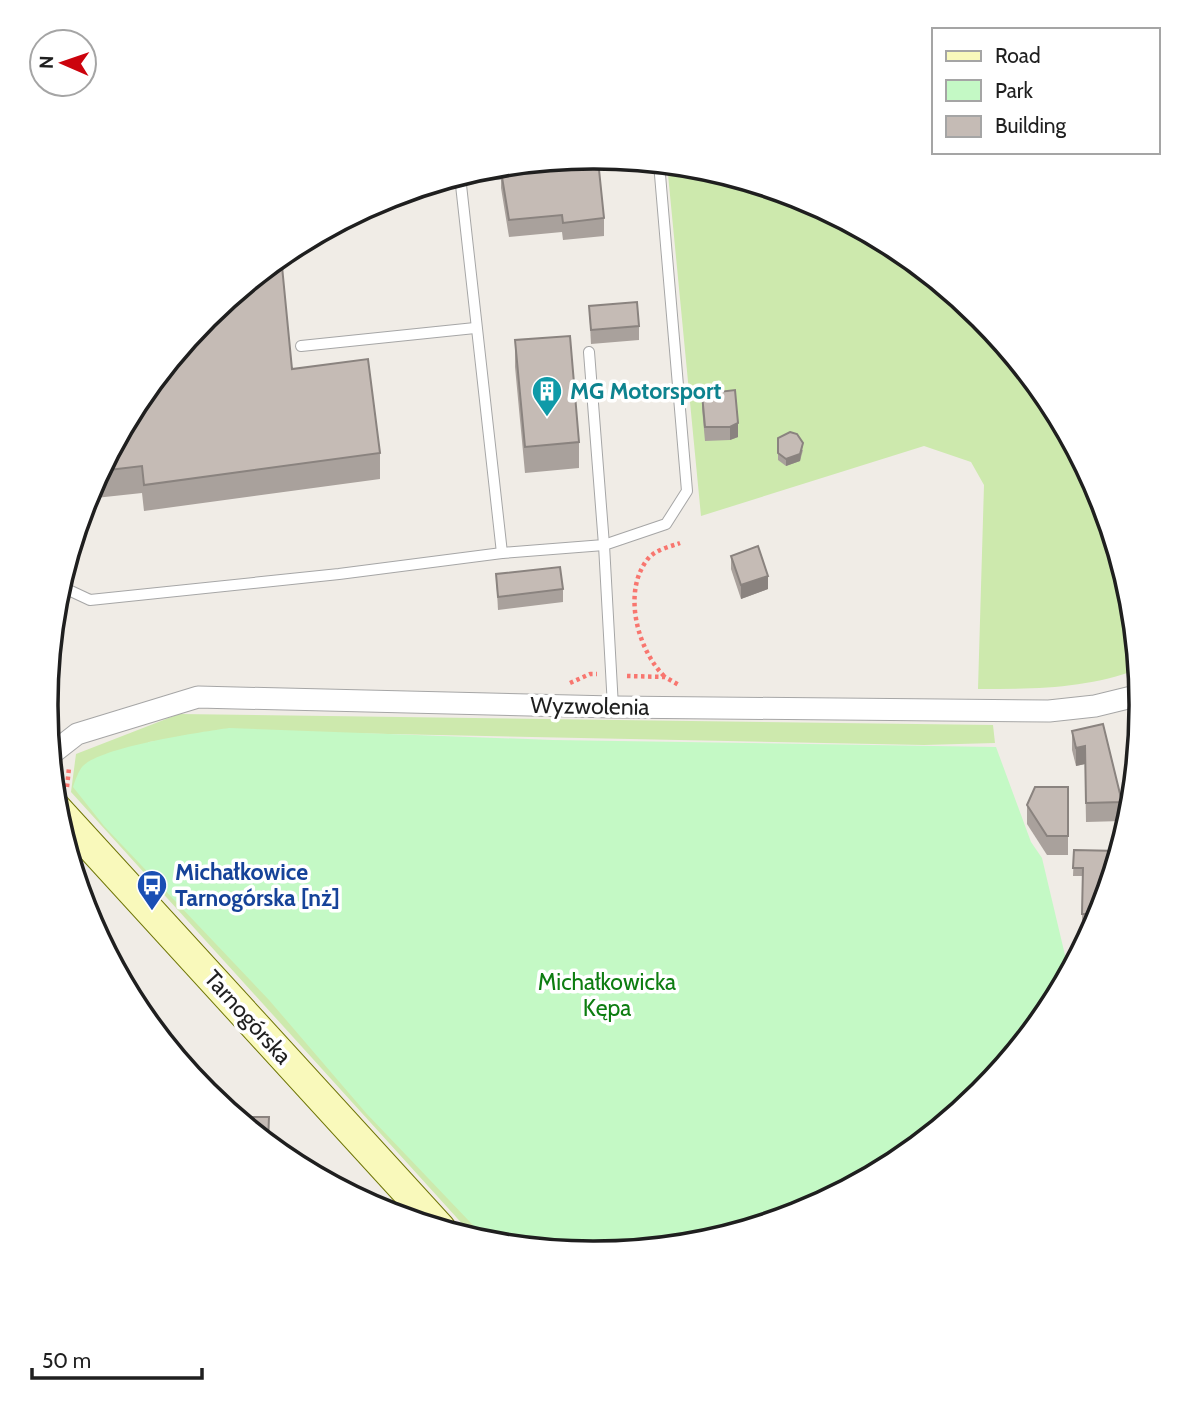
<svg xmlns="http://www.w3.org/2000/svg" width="1187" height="1410" viewBox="0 0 1187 1410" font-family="Cabin,sans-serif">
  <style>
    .grass { fill: #cde9ad }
    .park { fill: #c4f9c5 }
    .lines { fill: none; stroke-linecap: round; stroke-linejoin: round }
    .lane-casing { stroke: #a6a6a6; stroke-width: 12 }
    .street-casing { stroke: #a6a6a6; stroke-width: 23 }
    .secondary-casing { stroke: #6f7606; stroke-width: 32 }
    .path { stroke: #f8766f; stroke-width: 4.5; stroke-dasharray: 3.5 3.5; stroke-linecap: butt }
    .lane { stroke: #fff; stroke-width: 10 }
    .street { stroke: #fff; stroke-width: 21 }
    .secondary { stroke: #f9f9bb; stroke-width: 30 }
    .wall { fill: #a9a19c }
    .shaded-wall { fill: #8a837f }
    .building { fill: #c5bbb5; stroke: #8a837f; stroke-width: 2 }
    .labels { text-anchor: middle; stroke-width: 7; stroke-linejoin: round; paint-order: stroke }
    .culture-label { font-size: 23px; font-weight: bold; fill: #0d838f; stroke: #fff; text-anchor: start }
    .street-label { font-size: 23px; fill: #1f1f1f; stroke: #fff }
    .transit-label { font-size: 23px; font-weight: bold; fill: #164399; stroke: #fff; text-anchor: start }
    .park-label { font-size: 23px; fill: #0d7d11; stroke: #fff }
    .rim { fill: none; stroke: #1f1f1f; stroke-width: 3.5 }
  </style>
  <rect width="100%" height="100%" fill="#f0ece6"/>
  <!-- grass -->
  <g class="grass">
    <path d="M667,164C780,175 902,238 981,318C1031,368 1070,430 1099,494C1123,546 1132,612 1138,669C1087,689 1032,689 978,689L984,485L971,462L924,446L701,516Z"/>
    <polygon points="179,714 993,725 995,743 924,745 236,731 149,742 102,787 513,1245 476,1239 71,792 76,754"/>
  </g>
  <!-- park -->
  <path class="park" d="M229,728L553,740L996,747L1031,842L1042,858L1069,972C995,1111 854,1209 701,1242C668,1249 629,1251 596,1253C561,1254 524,1246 490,1243L366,1113L269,1000L104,826L73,787C75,781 78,772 82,767C99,747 201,732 229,728Z"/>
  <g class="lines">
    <!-- lane casing -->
    <g class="lane-casing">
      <g id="lane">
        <polyline points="460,176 502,553"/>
        <polyline points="460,176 513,173"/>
        <polyline points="301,346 475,328"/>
        <polyline points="60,586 90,600 339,574 502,553 604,545 589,352"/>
        <polyline points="613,707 604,545 666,524 687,491 659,163"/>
      </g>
    </g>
    <!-- street casing -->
    <g class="street-casing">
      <polyline id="street" points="50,755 77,734 198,697 613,707 1049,711 1095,706 1140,695"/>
    </g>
    <!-- secondary casing -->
    <g class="secondary-casing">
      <polyline id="secondary" points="55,807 440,1228"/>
    </g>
    <!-- path -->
    <g class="path">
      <polyline points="627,676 665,677 679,685"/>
      <path d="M664,676C638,650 622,593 647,560C654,550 669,547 680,543"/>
      <polyline points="570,683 590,674 597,674"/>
      <polyline points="67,787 69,768"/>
    </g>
    <!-- lane -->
    <use href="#lane" class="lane"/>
    <!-- street -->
    <use href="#street" class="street"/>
    <!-- secondary -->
    <use href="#secondary" class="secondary"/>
  </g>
  <!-- wall -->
  <g class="wall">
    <polygon points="501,171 604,218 604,236 563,240 562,232 509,237 501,188"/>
    <polygon points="589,306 639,326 639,340 591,344"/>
    <polygon points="206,317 292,369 380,453 380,479 144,511 142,493 86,499 138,400 150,389 149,387"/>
    <polygon points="515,340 579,442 579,468 525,473 515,367"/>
    <polygon points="735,390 738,437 730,440 705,441 702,408 702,394"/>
    <polygon points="778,438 803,450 800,461 786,466 778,460"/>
    <polygon points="731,556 768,589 741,599 731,569"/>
    <polygon points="496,574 563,589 563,602 498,610"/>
    <polygon points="1072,731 1122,802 1122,821 1086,822 1085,764 1076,766 1072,750"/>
    <polygon points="1068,787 1068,855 1047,855 1027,824 1027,805"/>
    <polygon points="1074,850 1119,851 1091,922 1082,922 1083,876 1073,876"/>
  </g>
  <!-- shaded-wall -->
  <g class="shaded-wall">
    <polygon points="738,423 738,437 730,440 730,427"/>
    <polygon points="803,443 800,461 786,466 786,459"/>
    <polygon points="768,576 768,589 741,599 741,585"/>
    <polygon points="1085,746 1085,764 1076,766 1076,748"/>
  </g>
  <!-- building -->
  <g class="building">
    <polygon points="598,160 604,218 563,223 562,215 509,220 501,171"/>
    <polygon points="281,256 292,369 368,359 380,453 144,485 142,466 100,471 138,400 147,389 152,388 152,384 206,317"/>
    <polygon points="637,302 639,326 591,330 589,306"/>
    <polygon points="570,336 579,442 525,447 515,340"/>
    <polygon points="735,390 738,423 730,427 705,427 702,394"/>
    <polygon points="790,432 797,434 803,443 800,454 786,459 778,453 778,438"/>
    <polygon points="758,546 768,576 741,585 731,556"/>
    <polygon points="560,567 563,589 498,597 496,574"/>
    <polygon points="1103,724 1122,802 1086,803 1085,746 1076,748 1072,731"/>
    <polygon points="1035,787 1068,787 1068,836 1047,836 1027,805"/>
    <polygon points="1074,850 1119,851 1100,915 1090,932 1091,914 1082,914 1083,868 1073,868"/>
    <polygon points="236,1117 269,1117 268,1144"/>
  </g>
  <!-- icons -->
  <defs>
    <g id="building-pin" transform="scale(1.575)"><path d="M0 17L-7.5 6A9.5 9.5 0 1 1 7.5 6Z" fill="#0f9aa8" stroke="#fff"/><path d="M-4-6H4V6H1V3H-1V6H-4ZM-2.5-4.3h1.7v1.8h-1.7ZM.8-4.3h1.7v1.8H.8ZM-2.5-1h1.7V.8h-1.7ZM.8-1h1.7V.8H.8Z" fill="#fff"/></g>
    <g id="bus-pin" transform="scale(1.575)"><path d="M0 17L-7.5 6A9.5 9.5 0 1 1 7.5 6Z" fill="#1a4fb4" stroke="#fff"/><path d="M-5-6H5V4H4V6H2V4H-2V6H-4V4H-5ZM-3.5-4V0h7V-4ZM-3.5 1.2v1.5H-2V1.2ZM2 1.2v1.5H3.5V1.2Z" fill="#fff"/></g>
  </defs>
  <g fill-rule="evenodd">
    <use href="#building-pin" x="547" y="391"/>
    <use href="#bus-pin" x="152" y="885"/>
  </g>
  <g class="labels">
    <!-- culture labels -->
    <g class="culture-label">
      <text x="570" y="399">MG Motorsport</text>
    </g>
    <!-- street labels -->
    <g class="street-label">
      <text transform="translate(590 706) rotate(1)" y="8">Wyzwolenia</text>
      <text transform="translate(248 1017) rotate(48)" y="8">Tarnogórska</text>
    </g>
    <!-- transit labels -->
    <g class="transit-label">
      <text x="175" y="880">Michałkowice<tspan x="175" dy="26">Tarnogórska [nż]</tspan></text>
    </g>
    <!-- park labels -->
    <g class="park-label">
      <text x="607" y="990">Michałkowicka<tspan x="607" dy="26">Kępa</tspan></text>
    </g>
  </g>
  <!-- crop -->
  <path d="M0 0H1187V1410H0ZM593 169H594A535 535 0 0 1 1129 704V706A535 535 0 0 1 594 1241H593A535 535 0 0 1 58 706V704A535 535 0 0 1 593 169Z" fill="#fff" fill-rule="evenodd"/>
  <path class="rim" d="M593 169H594A535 535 0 0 1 1129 704V706A535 535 0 0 1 594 1241H593A535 535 0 0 1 58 706V704A535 535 0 0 1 593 169Z"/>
  <!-- legend -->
  <rect x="932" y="28" width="228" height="126" fill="#ffffff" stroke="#a5a5a5" stroke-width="2"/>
  <rect x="946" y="51" width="35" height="10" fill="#f9f9bb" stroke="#a5a5a5" stroke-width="2"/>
  <text x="995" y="63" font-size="21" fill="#1f1f1f">Road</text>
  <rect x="946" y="80" width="35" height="21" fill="#c4f9c5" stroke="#a5a5a5" stroke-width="2"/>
  <text x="995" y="98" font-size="21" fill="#1f1f1f">Park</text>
  <rect x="946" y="116" width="35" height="21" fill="#c5bbb5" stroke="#a5a5a5" stroke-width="2"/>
  <text x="995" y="133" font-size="21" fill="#1f1f1f">Building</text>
  <!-- north arrow -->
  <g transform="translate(63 63) rotate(272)"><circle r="33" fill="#ffffff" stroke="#a5a5a5" stroke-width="2"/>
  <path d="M0-5L12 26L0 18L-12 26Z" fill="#cc030d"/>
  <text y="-10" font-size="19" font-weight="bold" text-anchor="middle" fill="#1f1f1f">N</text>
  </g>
  <!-- scale -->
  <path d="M32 1368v10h170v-10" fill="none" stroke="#1f1f1f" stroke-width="3.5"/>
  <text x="42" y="1368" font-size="21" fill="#1f1f1f" stroke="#ffffff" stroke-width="5" paint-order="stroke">50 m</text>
</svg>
